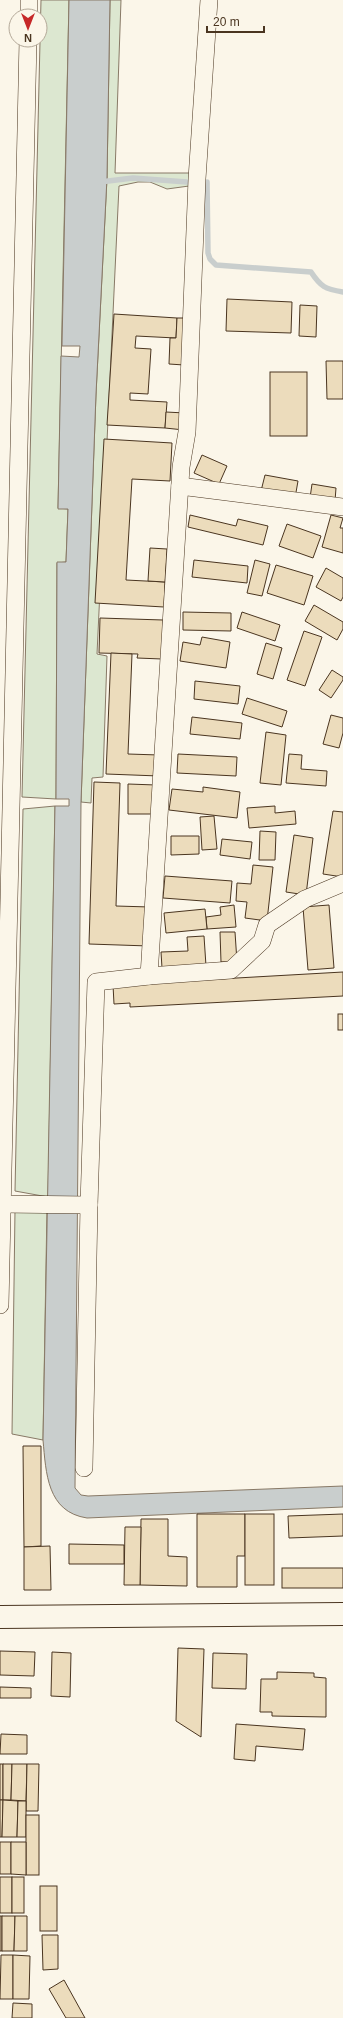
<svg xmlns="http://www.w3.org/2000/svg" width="343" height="2018" viewBox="0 0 343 2018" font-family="Helvetica,sans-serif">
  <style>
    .green { fill: #dce7d0; stroke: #887966 }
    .water { fill: #c9cecd; stroke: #887966 }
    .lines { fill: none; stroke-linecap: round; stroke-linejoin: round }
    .stream { stroke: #c9cecd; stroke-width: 5.5 }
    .building { fill: #ecdcbc; stroke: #4a3520 }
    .street-casing { stroke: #4a3520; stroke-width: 18 }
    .secondary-casing { stroke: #4a3520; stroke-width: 24 }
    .street { stroke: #fbf6e9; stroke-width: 17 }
    .secondary { stroke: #fbf6e9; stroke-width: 22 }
  </style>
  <rect width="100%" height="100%" fill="#fbf6e9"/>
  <!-- green -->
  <g class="green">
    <polygon points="41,0 69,0 58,508 68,509 66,562 57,563 56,799 22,797"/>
    <polygon points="110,0 121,0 115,173 190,173 189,186 167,189 150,182 138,182 119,186 97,654 107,656 103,777 92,778 91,803 81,802 96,394 107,178"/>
    <polygon points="55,806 48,1197 15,1191 23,809"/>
    <polygon points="47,1208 43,1440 12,1434 15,1210"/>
  </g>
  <!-- water -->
  <path class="water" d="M69,0H110L107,178L96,394L81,802L75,1488L81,1495L88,1496L343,1486V1507L87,1518C47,1512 46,1473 43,1440L55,806H69V799H56L57,562H66L68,509H58L61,356L79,357L80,346H62Z"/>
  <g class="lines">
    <!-- stream -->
    <g class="stream">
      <polyline points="100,182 133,178 187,182"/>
      <path d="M207,182L208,253L210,259L216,265L311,272C321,287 325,289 343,292"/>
    </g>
  </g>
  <!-- building -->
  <g class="building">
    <polygon points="227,299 292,302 291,333 226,331"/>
    <polygon points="300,305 317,306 316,337 299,336"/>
    <polygon points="114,314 177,318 176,338 136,336 135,348 151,349 148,394 130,393 130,400 167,402 165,428 107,425"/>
    <polygon points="177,318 187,318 184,365 169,364 170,338 176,338"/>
    <polygon points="326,361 343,361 343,399 327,399"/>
    <rect x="270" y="372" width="37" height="64"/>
    <polygon points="166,412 185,413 184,430 165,428"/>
    <polygon points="104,439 172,443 170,481 132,479 126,580 165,582 164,607 95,603"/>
    <polygon points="202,455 227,466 219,484 194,473"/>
    <polygon points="265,475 298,481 295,498 261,491"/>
    <polygon points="312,484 336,488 335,501 310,498"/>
    <polygon points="190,515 236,526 238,519 268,526 263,545 188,527"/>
    <polygon points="331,515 343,518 340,528 343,528 343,553 322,547"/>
    <polygon points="287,524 321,536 313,558 279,546"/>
    <polygon points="150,548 167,549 165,582 148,581"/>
    <polygon points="194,560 248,566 247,583 192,577"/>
    <polygon points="255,560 270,564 262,596 247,593"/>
    <polygon points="276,565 313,576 304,605 267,593"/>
    <polygon points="326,568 343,578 343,597 341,601 316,587"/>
    <polygon points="314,605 343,622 343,629 337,640 305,621"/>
    <polygon points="183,612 231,613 231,631 183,630"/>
    <polygon points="242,612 280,625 275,641 237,628"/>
    <polygon points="100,618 163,620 162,659 137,658 138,654 99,653"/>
    <polygon points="304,631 322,637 305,686 287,680"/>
    <polygon points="202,637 230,642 226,668 180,661 183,642 200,645"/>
    <polygon points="266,643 282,648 273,679 257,674"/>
    <polygon points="111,653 132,654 128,754 159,755 159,776 106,774"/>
    <polygon points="332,670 343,677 343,680 331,698 319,690"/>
    <polygon points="195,681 240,686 238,704 194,699"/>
    <polygon points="247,698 287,711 282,727 242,714"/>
    <polygon points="331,715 343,718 343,733 339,748 323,744"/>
    <polygon points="192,717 242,723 240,739 190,734"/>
    <polygon points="266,732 286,735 281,785 260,783"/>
    <polygon points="178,754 237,757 236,776 177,773"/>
    <polygon points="289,754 302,755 301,769 327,771 326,786 286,783"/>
    <polygon points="94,782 120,783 116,906 150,907 149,946 89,944"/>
    <polygon points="128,784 156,785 155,814 128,814"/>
    <polygon points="203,787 240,792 237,818 169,810 172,789 203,792"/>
    <polygon points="275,806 275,813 295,811 296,824 249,828 247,808"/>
    <polygon points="333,811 343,812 343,877 323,874"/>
    <polygon points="214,816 217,849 202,850 200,817"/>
    <polygon points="260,831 276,832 275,860 259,860"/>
    <polygon points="294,835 313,838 306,895 286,892"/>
    <polygon points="171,836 199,836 199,854 171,855"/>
    <polygon points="222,839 252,842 250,859 220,855"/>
    <polygon points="253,865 273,867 267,921 245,918 247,902 236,901 237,883 251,884"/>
    <polygon points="165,876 232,881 230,903 163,898"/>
    <polygon points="234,905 236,927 207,929 206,917 221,915 220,907"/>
    <polygon points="329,905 334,968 308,970 303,907"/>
    <polygon points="205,909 207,929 166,933 164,913"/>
    <polygon points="220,932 235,932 237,962 221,962"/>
    <polygon points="204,936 206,966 162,968 161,952 188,951 187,937"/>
    <polygon points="343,972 343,996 130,1007 130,1003 114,1004 113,985"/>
    <rect x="338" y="1014" width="5" height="16"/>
    <polygon points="23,1446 41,1446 41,1546 24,1547"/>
    <polygon points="197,1514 245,1514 245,1556 237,1556 237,1587 197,1587"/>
    <rect x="245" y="1514" width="29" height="71"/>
    <polygon points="343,1514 343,1536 289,1538 288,1516"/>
    <polygon points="141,1519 168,1519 168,1556 187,1557 187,1586 140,1585"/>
    <polygon points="125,1527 141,1527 140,1585 124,1585"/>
    <polygon points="69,1544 124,1545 124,1564 69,1564"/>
    <polygon points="50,1546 51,1590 24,1590 24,1547"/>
    <rect x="282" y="1568" width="61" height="20"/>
    <polygon points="178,1648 204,1649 201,1737 176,1721"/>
    <polygon points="0,1651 35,1652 34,1676 0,1675"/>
    <polygon points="52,1652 71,1653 70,1697 51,1696"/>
    <polygon points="213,1653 247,1654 246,1689 212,1688"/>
    <polygon points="277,1672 314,1673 314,1677 326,1678 326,1717 272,1716 272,1712 260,1712 261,1679 277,1679"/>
    <polygon points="0,1687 31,1688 31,1698 0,1698"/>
    <polygon points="236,1724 305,1729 303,1750 256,1746 255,1761 234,1759"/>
    <polygon points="1,1734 27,1735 27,1754 0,1754"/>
    <rect x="0" y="1764" width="3" height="36"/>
    <polygon points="3,1764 12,1764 11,1800 3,1800"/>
    <polygon points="12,1764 27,1764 26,1801 11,1800"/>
    <polygon points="27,1764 39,1764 38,1811 26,1811"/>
    <polygon points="0,1800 3,1800 2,1837 0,1837"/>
    <polygon points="3,1800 18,1801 17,1837 2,1837"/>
    <polygon points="18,1801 26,1801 26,1837 17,1837"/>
    <rect x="26" y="1815" width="13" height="60"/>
    <rect x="0" y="1842" width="11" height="32"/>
    <polygon points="11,1842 26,1842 26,1875 11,1874"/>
    <rect x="0" y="1877" width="12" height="36"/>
    <rect x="12" y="1877" width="12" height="36"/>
    <rect x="40" y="1886" width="17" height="45"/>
    <rect x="0" y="1916" width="2" height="35"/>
    <polygon points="2,1916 15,1916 14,1951 2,1951"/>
    <polygon points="15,1916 27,1916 27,1951 14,1951"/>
    <polygon points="42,1935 58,1935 58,1969 43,1970"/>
    <polygon points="1,1955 13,1955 13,1999 0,1999"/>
    <polygon points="13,1955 30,1956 29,1999 13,1999"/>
    <polygon points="64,1980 85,2018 66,2018 49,1989"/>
    <polygon points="13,2003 32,2004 32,2018 12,2018"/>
  </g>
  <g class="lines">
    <!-- street casing -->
    <g class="street-casing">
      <g id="street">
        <polyline points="29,16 29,0"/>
        <polyline points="180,486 343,507"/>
        <polyline points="149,976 181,467 187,432 197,179 209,0"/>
        <polyline points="2,1204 89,1205"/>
        <polyline points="0,1305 28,40"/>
        <polyline points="84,1468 89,1205 96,982 149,976 231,970 262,941 267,925 305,899 343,883"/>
      </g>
    </g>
    <!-- secondary casing -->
    <g class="secondary-casing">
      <polyline id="secondary" points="0,1617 343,1614"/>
    </g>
    <!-- street -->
    <use href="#street" class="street"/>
    <!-- secondary -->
    <use href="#secondary" class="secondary"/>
  </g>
  <!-- north arrow -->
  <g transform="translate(28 28) rotate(180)"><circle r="19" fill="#fbf6e9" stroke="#b4a999"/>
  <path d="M0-3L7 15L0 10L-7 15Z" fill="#c62828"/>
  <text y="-6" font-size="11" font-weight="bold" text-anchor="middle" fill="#4a3520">N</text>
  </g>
  <!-- scale -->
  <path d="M207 26v6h57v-6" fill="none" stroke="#4a3520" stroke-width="2"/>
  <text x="213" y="26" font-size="12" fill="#4a3520" stroke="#fbf6e9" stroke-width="3" paint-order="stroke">20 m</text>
</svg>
